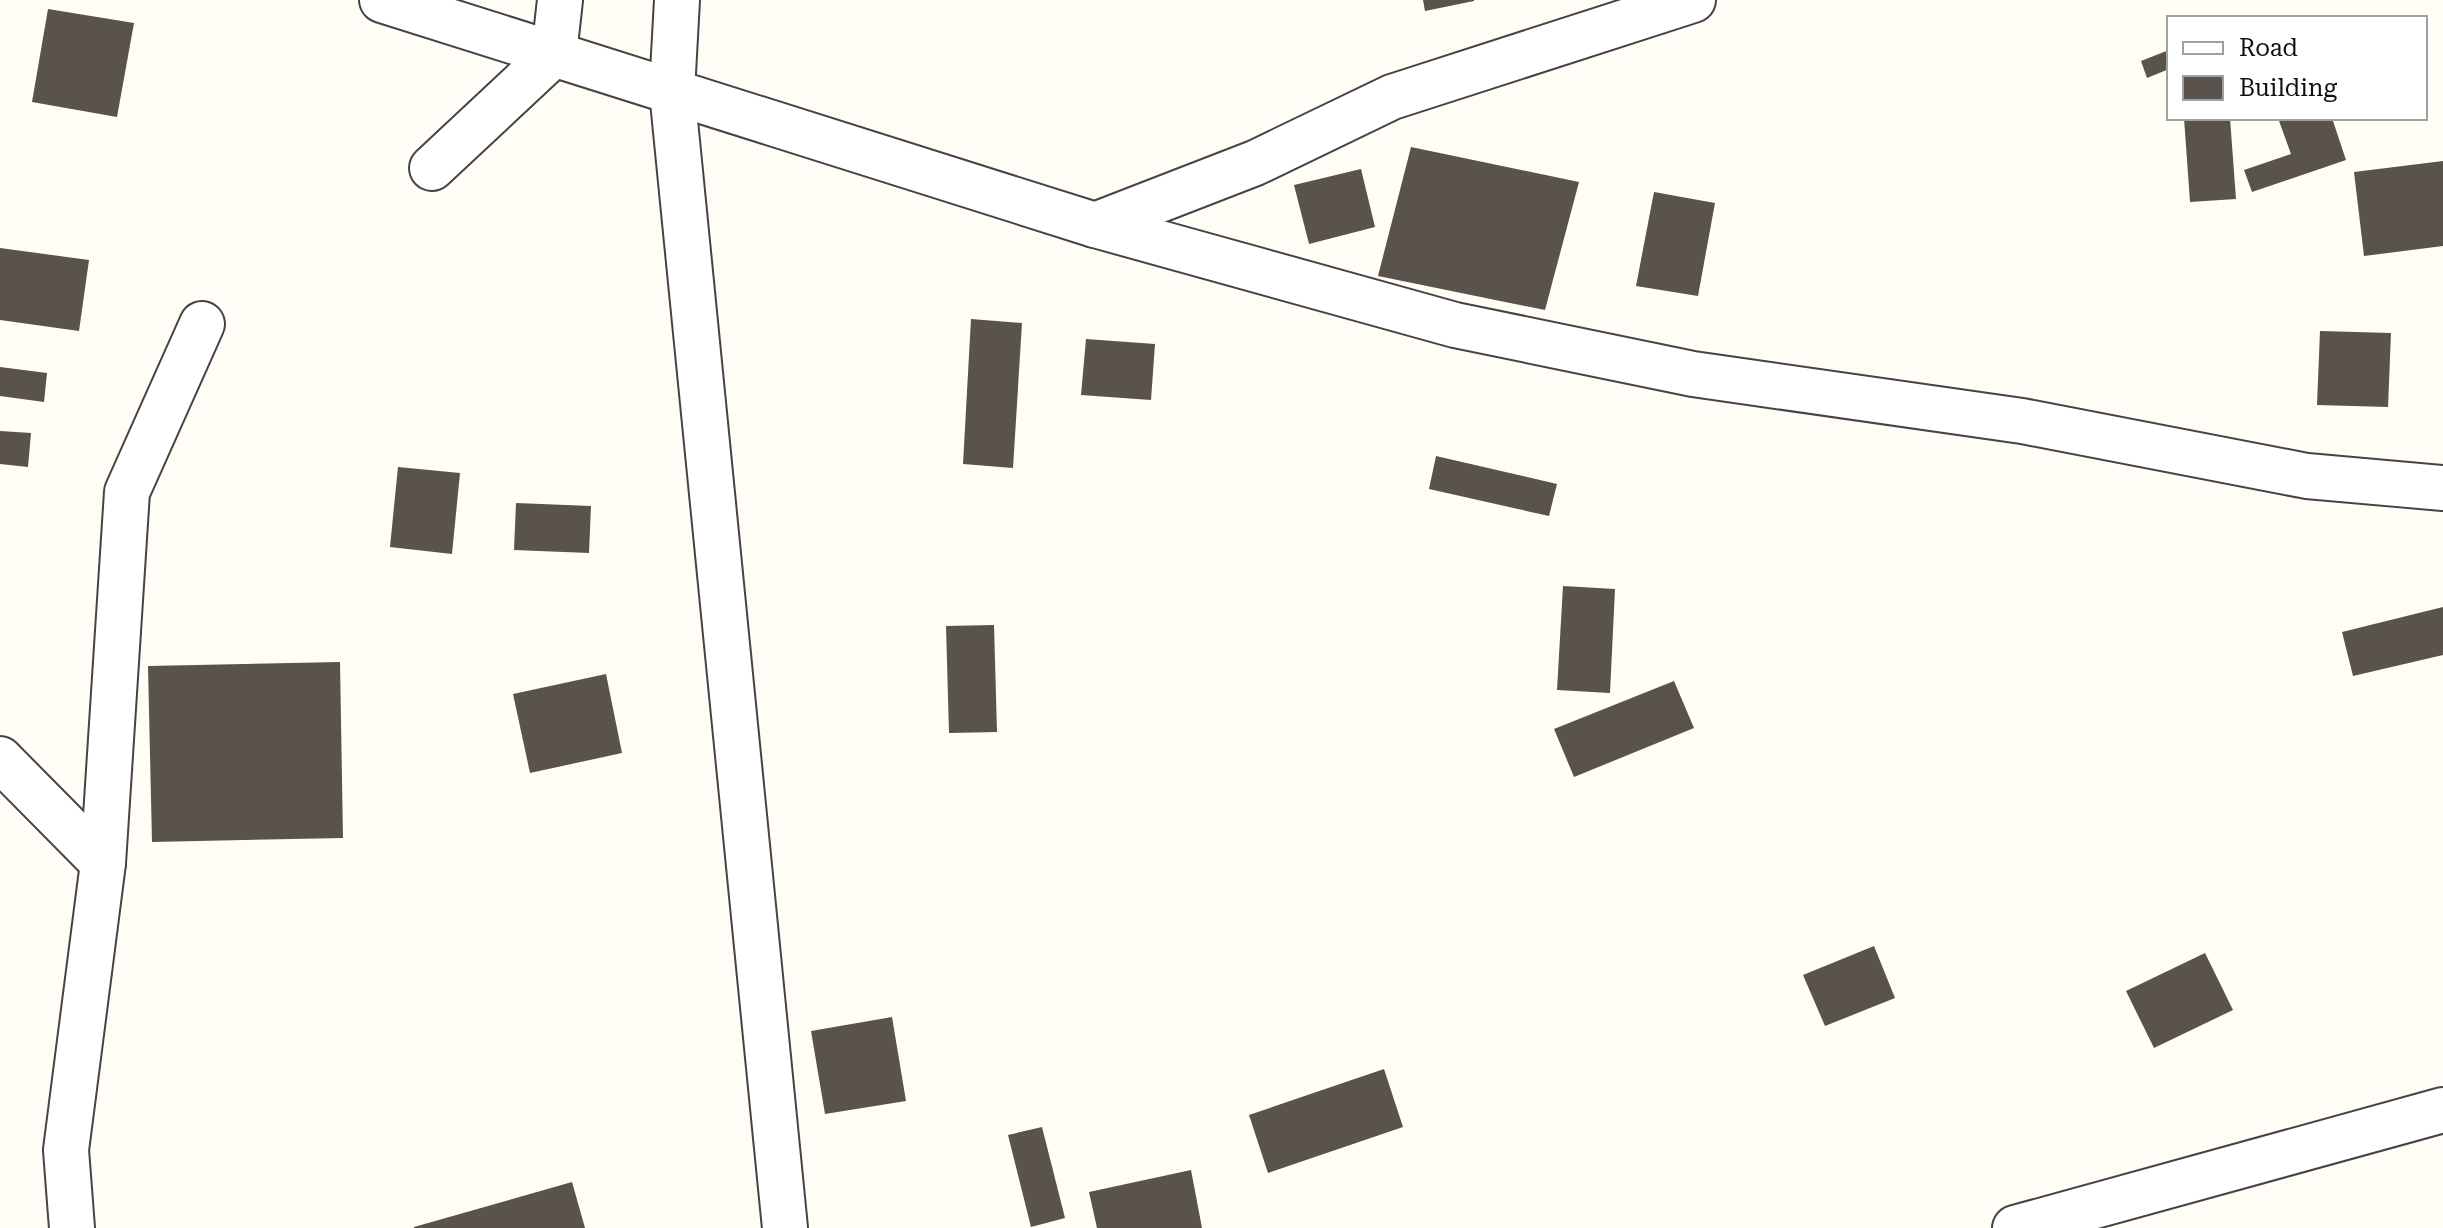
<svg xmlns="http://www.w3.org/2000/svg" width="2443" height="1228" viewBox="0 0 2443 1228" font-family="'Roboto Serif',serif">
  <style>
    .building { fill: #5a524d }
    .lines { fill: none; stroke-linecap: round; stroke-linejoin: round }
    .minor-casing { stroke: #444; stroke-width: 48 }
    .minor { stroke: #fff; stroke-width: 44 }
  </style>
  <rect width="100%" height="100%" fill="#fffdf5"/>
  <!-- building -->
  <g class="building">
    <polygon points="1423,0 1474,0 1474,1 1425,11"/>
    <polygon points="48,9 134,23 117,117 32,102"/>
    <polygon points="2169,50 2169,69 2147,78 2141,61"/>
    <polygon points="2184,118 2230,118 2236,199 2190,202"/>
    <polygon points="2278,118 2332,118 2346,160 2252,192 2244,170 2291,154"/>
    <polygon points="1411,147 1579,182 1545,310 1378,276"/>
    <polygon points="2443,161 2443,246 2364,256 2354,172"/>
    <polygon points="1361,169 1375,227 1309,244 1294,185"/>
    <polygon points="1654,192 1715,203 1698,296 1636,286"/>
    <polygon points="0,248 89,260 79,331 0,320"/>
    <polygon points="971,319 1022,323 1013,468 963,464"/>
    <polygon points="2320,331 2391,333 2388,407 2317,405"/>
    <polygon points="1086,339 1155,344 1151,400 1081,395"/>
    <polygon points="0,367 47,373 44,402 0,396"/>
    <polygon points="0,431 31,433 28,467 0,464"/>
    <polygon points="1436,456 1557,484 1549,516 1429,489"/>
    <polygon points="398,467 460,473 452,554 390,547"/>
    <polygon points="516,503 591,506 589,553 514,550"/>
    <polygon points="1563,586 1615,589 1610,693 1557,690"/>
    <polygon points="2443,607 2443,655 2353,676 2342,632"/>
    <polygon points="994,625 997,732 949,733 946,626"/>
    <polygon points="340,662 343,838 152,842 148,666"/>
    <polygon points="606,674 622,753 530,773 513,694"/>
    <polygon points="1674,681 1694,728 1574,777 1554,729"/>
    <polygon points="1874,946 1895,998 1825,1026 1803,975"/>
    <polygon points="2205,953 2233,1010 2154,1048 2126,991"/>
    <polygon points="892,1017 906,1101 825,1114 811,1031"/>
    <polygon points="1384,1069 1403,1127 1268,1173 1249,1115"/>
    <polygon points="1042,1127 1065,1218 1031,1227 1008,1135"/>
    <polygon points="1191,1170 1202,1228 1097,1228 1089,1192"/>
    <polygon points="572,1182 585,1228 414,1228 414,1227"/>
  </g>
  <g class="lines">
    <!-- minor casing -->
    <g class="minor-casing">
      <g id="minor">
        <polyline points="382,0 1095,225 1455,325 1693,374 2022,421 2307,476 2443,488"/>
        <polyline points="677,0 672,91 785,1228"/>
        <polyline points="432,168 554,54 560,0"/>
        <polyline points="1095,225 1255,163 1392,97 1693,0"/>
        <polyline points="0,759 103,863"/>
        <polyline points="72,1228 66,1150 103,863 127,492 202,324"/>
        <polyline points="2015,1228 2443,1110"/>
      </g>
    </g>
    <!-- minor -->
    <use href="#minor" class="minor"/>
  </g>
  <!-- legend -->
  <rect x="2167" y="16" width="260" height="104" fill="#ffffff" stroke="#a0a0a0" stroke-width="2"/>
  <rect x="2183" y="42" width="40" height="12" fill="#ffffff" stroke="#a0a0a0" stroke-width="2"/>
  <text x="2239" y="56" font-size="24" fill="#111111">Road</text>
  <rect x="2183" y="76" width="40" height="24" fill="#5a524d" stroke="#a0a0a0" stroke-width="2"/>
  <text x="2239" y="96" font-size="24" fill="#111111">Building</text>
</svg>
